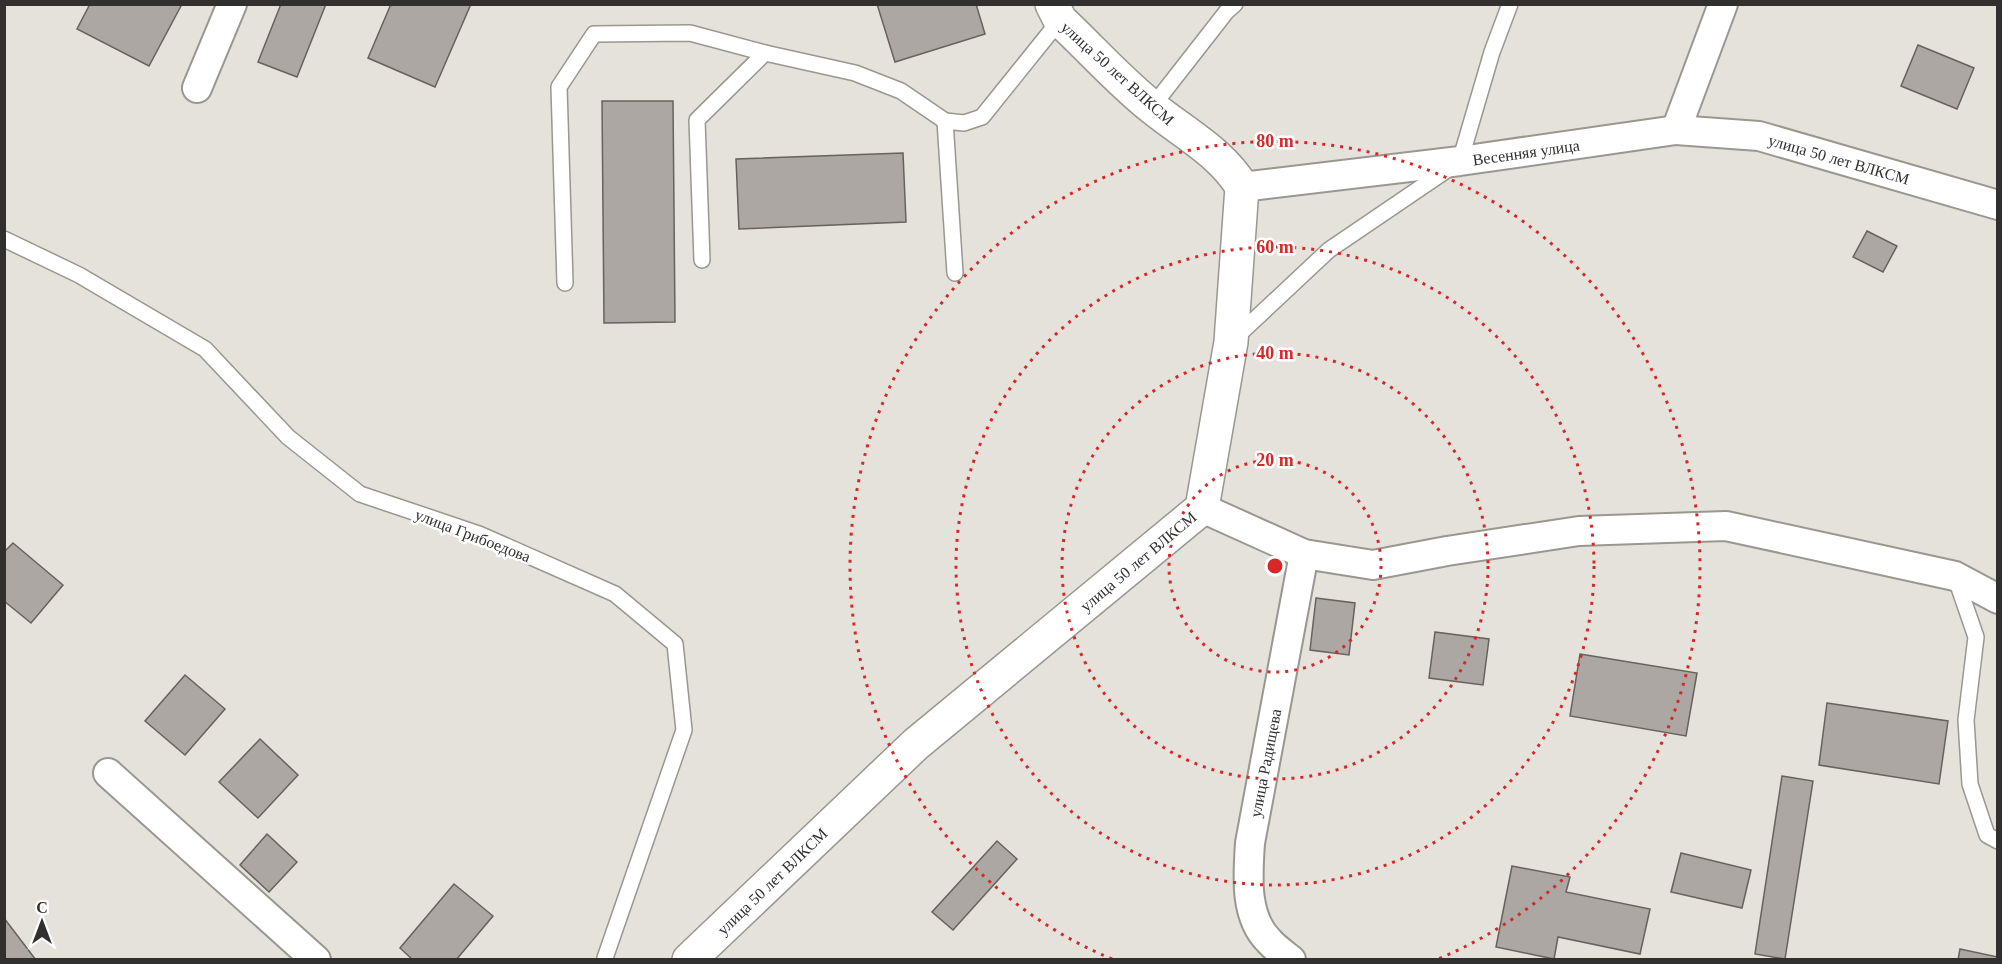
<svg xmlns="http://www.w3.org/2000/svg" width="2002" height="964" viewBox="0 0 2002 964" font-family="'Times New Roman',serif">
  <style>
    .building { fill: #aca7a2; stroke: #66625d; stroke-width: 1.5 }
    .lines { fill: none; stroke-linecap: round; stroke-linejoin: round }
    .lane-casing { stroke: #999790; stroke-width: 18 }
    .street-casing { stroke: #999790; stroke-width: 32 }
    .secondary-casing { stroke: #999790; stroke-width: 36 }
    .lane { stroke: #fff; stroke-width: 15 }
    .street { stroke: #fff; stroke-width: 28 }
    .secondary { stroke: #fff; stroke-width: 33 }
    .ring { fill: none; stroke: #d62828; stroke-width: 3; stroke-dasharray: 3 6 }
    .labels { text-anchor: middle; stroke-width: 5; stroke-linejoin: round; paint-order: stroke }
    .street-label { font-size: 16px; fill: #31302e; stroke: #fff }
    .centre { fill: #d62828; stroke: #fff; stroke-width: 3 }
    .ring-label { font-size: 18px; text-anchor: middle; font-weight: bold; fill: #d62828; stroke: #fff; stroke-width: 5; stroke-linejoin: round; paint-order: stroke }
  </style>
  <rect width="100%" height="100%" fill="#e4e2db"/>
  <!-- building -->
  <g class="building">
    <polygon points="90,4 182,4 149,66 77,29"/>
    <polygon points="281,4 326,4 297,77 258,62"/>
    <polygon points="391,4 471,4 435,87 368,58"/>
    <polygon points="877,4 976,4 985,34 895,62"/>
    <polygon points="1918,45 1974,68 1957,109 1901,86"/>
    <polygon points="602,101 673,101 675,322 604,323"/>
    <polygon points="903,153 906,222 739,229 736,159"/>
    <polygon points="1867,231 1897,246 1883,272 1853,257"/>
    <polygon points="13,543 63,585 31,623 4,601 4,552"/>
    <polygon points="1316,598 1355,603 1349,655 1310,650"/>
    <polygon points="1435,632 1489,639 1483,685 1429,678"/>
    <polygon points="1580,654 1697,673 1686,736 1570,716"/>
    <polygon points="185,675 225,709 185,755 145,721"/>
    <polygon points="1827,703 1948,721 1939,784 1819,765"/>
    <polygon points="260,739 298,775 258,818 219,782"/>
    <polygon points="1782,776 1813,781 1785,959 1755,954"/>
    <polygon points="267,834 297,862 269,892 240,865"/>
    <polygon points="997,841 1017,859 953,930 932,912"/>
    <polygon points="1681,853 1751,870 1742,908 1671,892"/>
    <polygon points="1512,866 1570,877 1566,892 1650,909 1640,954 1558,937 1554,959 1496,947"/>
    <polygon points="454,884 493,916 456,960 413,960 400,948"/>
    <polygon points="4,918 36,960 4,960"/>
    <polygon points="1960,949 1998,957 1998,960 1958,960"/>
  </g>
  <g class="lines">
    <!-- lane casing -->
    <g class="lane-casing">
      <g id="lane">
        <polyline points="1152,107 1227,11 1235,4"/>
        <polyline points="945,121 955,273"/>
        <polyline points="4,239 79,275 205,349 288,437 360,494 479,534 615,594 675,644 684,730 605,958 606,960"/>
        <polyline points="702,260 697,120 765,53 855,73 901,91 945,121 964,123 982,117 1060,20"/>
        <polyline points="565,283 559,87 594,34 690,33 765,53"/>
        <polyline points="1235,338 1329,250 1460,161 1492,52 1510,4"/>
        <polyline points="1955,576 1976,637 1966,720 1970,784 1987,835 1998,841"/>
      </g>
    </g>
    <!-- street casing -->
    <g class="street-casing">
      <g id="street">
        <polyline points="197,88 232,4"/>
        <polyline points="1676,130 1759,136 1998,205"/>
        <polyline points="1242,187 1460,161 1676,130 1723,4"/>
        <polyline points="1202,508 1304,554 1373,565 1447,551 1579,531 1726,526 1955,576 1998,599"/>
        <polyline points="108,773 316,960"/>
        <path d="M1291,960C1284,954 1275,948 1269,941C1244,916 1248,875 1250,843L1304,554"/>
      </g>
    </g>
    <!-- secondary casing -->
    <g class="secondary-casing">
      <path id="secondary" d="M689,960L916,744L1202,508L1231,342L1242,187C1222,153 1184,133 1153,108C1120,82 1091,49 1060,20L1052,4"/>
    </g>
    <!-- lane -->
    <use href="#lane" class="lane"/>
    <!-- street -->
    <use href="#street" class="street"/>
    <!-- secondary -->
    <use href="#secondary" class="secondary"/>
  </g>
  <!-- distance rings -->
  <g class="ring">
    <circle cx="1275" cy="566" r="106"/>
    <circle cx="1275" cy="566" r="213"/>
    <circle cx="1275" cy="566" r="319"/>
    <path d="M1112 959A425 425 0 1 1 1438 959"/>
  </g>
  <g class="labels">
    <!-- street labels -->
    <g class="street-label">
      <text transform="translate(1118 73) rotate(42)" y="6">улица 50 лет ВЛКСМ</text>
      <text transform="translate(1526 152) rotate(-8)" y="6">Весенняя улица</text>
      <text transform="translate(1839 159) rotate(16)" y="6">улица 50 лет ВЛКСМ</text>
      <text transform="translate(473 535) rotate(21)" y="6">улица Грибоедова</text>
      <text transform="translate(1138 561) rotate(-40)" y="6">улица 50 лет ВЛКСМ</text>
      <text transform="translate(1265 763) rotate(-79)" y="6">улица Радищева</text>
      <text transform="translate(772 881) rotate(-44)" y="6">улица 50 лет ВЛКСМ</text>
    </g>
  </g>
  <circle cx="1275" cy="566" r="9" class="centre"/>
  <g class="ring-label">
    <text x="1275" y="147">80 m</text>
    <text x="1275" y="253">60 m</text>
    <text x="1275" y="359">40 m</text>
    <text x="1275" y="466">20 m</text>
  </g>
  <!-- border -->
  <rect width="2002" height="964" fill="none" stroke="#31302e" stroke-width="12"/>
  <!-- north arrow -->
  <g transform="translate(42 922)" stroke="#ffffff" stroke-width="4.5" paint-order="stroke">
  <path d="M0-4.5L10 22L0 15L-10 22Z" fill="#31302e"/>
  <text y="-9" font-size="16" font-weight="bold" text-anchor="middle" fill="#31302e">С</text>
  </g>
</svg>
